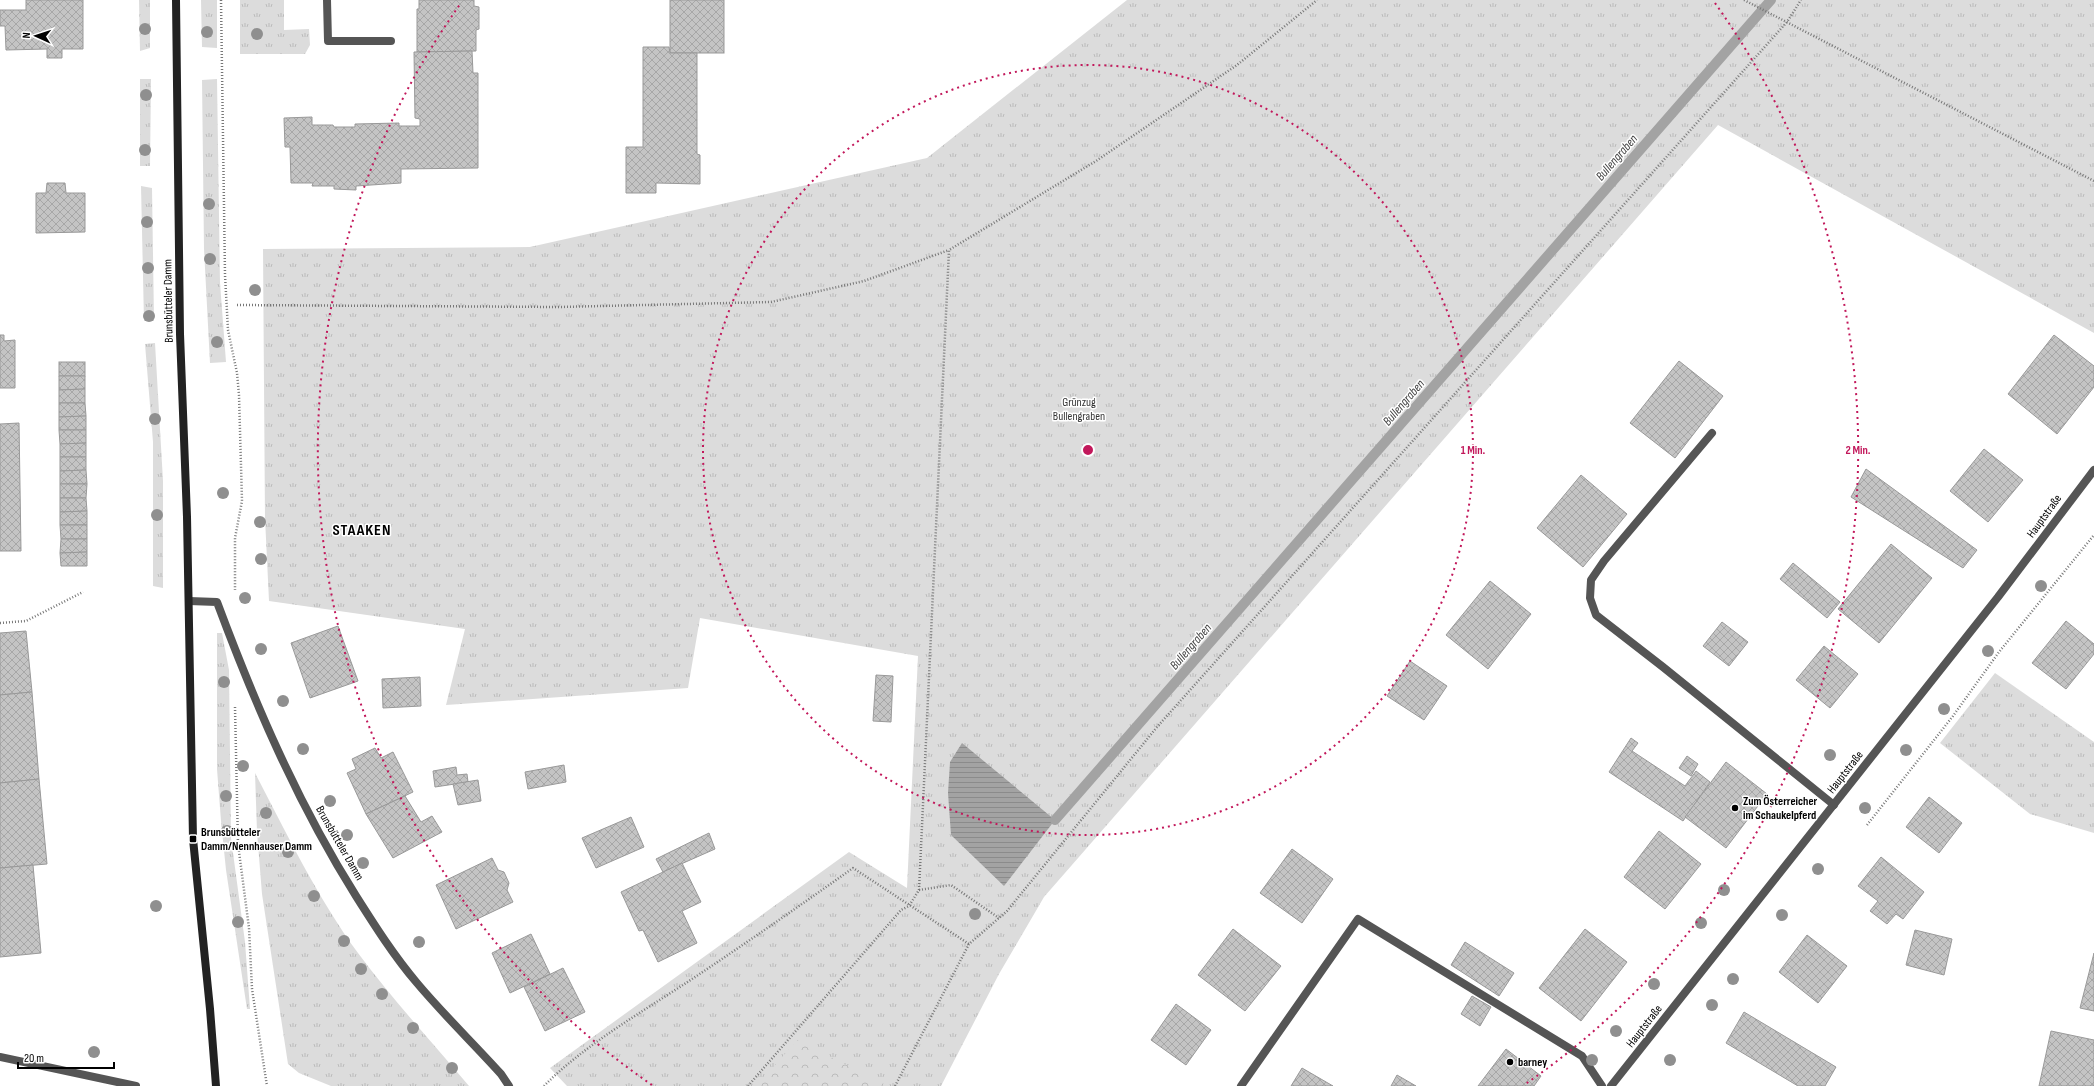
<svg xmlns="http://www.w3.org/2000/svg" width="2094" height="1086" viewBox="0 0 2094 1086" font-family="'Sofia Sans Condensed',sans-serif">
  <style>
    .grass { fill: url(#grass-tufts) }
    .forest { fill: url(#forest-crowns) }
    .water { fill: url(#water-rules) }
    .lines { fill: none; stroke-linecap: round; stroke-linejoin: round }
    .stream { stroke: #a3a3a3; stroke-width: 10 }
    .building { fill: url(#building-cross-hatch); stroke: #999 }
    .path { stroke: #777; stroke-width: 2.5; stroke-dasharray: 1 2; stroke-linecap: butt }
    .lane { stroke: #555; stroke-width: 8 }
    .street { stroke: #555; stroke-width: 8 }
    .secondary { stroke: #222; stroke-width: 8 }
    .tree { fill: #8f8f8f }
    .ring { fill: none; stroke: #c2185b; stroke-width: 2; stroke-dasharray: 2 4 }
    .poi-dot { fill: #000; stroke: #fff; stroke-width: 1.5 }
    .labels { text-anchor: middle; stroke-width: 3; stroke-linejoin: round; paint-order: stroke }
    .street-label { font-size: 12px; fill: #000; stroke: #fff }
    .park-label { font-size: 12px; fill: #333; stroke: #fff }
    .poi-label { font-size: 12px; font-weight: bold; fill: #000; stroke: #fff; text-anchor: start }
    .water-label { font-size: 13px; font-style: italic; fill: #444; stroke: #fff }
    .district-label { font-size: 16px; font-weight: bold; letter-spacing: 1px; fill: #000; stroke: #fff }
    .centre { fill: #c2185b; stroke: #fff; stroke-width: 2 }
    .ring-label { font-size: 12px; text-anchor: middle; font-weight: bold; fill: #c2185b; stroke: #fff; stroke-width: 3; stroke-linejoin: round; paint-order: stroke }
  </style>
  <defs>
    <pattern id="grass-tufts" width="24" height="20" patternUnits="userSpaceOnUse"><rect width="24" height="20" fill="#dcdcdc"/><path d="M3 7l-1-3M5 7V3M7 7l1-3M15 17l-1-3M17 17v-4M19 17l1-3" fill="none" stroke="#bbb"/></pattern>
    <pattern id="forest-crowns" width="20" height="18" patternUnits="userSpaceOnUse"><rect width="20" height="18" fill="#dcdcdc"/><path d="M2 6a3 3 0 1 1 6 0M12 15a3 3 0 1 1 6 0" fill="none" stroke="#bbb"/></pattern>
    <pattern id="water-rules" width="6" height="5" patternUnits="userSpaceOnUse"><rect width="6" height="5" fill="#a3a3a3"/><path d="M0 2.5h6" fill="none" stroke="#8b8b8b"/></pattern>
    <pattern id="building-cross-hatch" width="8" height="8" patternUnits="userSpaceOnUse"><rect width="8" height="8" fill="#c4c4c4"/><path d="M0 0l8 8M0 8l8-8" fill="none" stroke="#a7a7a7"/></pattern>
  </defs>
  <rect width="100%" height="100%" fill="#fff"/>
  <!-- grass -->
  <g class="grass">
    <polygon points="139,0 150,0 150,48 140,51"/>
    <polygon points="201,0 217,0 217,48 202,47"/>
    <polygon points="240,0 284,0 284,30 309,29 310,45 305,54 240,54"/>
    <polygon points="1127,0 2094,0 2094,333 1718,125 1044,897 999,974 941,1086 567,1086 550,1068 849,852 907,888 918,656 700,618 688,688 446,705 465,629 269,601 265,518 263,249 530,247 927,158"/>
    <polygon points="140,79 151,79 150,166 140,166"/>
    <polygon points="217,79 220,283 226,362 210,363 204,249 202,80"/>
    <polygon points="141,186 152,188 154,321 144,321"/>
    <polygon points="155,343 163,481 163,588 153,586 153,442 145,344"/>
    <polygon points="217,633 222,633 229,670 231,838 245,942 250,1009 247,1009 226,870 221,821 217,769"/>
    <polygon points="1995,673 2094,742 2094,833 2030,814 1940,743"/>
    <path d="M255,773C287,834 317,897 358,953C392,999 432,1042 469,1086H331L299,1073L288,1064L262,894L257,832Z"/>
  </g>
  <!-- forest -->
  <polygon class="forest" points="797,1040 884,1084 884,1086 757,1086"/>
  <!-- water -->
  <polygon class="water" points="962,743 1055,820 1004,886 951,835 948,793 950,762"/>
  <g class="lines">
    <!-- stream -->
    <polyline class="stream" points="1055,820 1771,0"/>
  </g>
  <!-- building -->
  <g class="building">
    <polygon points="26,0 83,0 83,49 62,49 62,58 47,58 47,49 6,50 5,26 0,26 0,10 26,10"/>
    <polygon points="419,0 474,0 474,6 479,7 479,29 476,30 476,51 417,52 417,9 419,9"/>
    <rect x="670" y="0" width="54" height="53"/>
    <polygon points="643,47 669,47 670,53 697,53 697,154 700,155 700,184 656,183 656,193 626,193 626,147 643,147"/>
    <polygon points="472,51 473,73 478,73 478,168 401,169 401,183 356,186 356,190 334,189 334,186 312,186 313,183 291,183 290,147 285,147 284,118 312,117 312,125 333,125 334,127 355,127 355,124 399,123 399,126 420,126 420,119 415,118 414,52"/>
    <polygon points="47,183 65,183 66,193 85,193 85,232 36,233 36,193 46,193"/>
    <polygon points="0,335 4,335 4,341 15,340 15,388 0,388"/>
    <polygon points="2054,335 2094,366 2094,387 2057,434 2008,394"/>
    <polygon points="1679,361 1723,396 1675,458 1630,423"/>
    <rect x="59" y="362" width="26" height="14"/>
    <polygon points="59,376 85,376 85,389 59,390"/>
    <polygon points="85,389 85,403 59,403 59,390"/>
    <polygon points="59,403 85,403 86,416 59,417"/>
    <polygon points="86,416 86,430 59,430 59,417"/>
    <polygon points="19,423 21,551 0,551 0,424"/>
    <polygon points="59,430 86,430 86,443 60,444"/>
    <polygon points="86,443 86,457 60,457 60,444"/>
    <polygon points="1984,449 2023,480 1988,522 1950,491"/>
    <polygon points="60,457 86,457 86,470 60,471"/>
    <polygon points="1866,469 1977,550 1963,568 1851,497"/>
    <polygon points="86,470 87,484 60,484 60,471"/>
    <polygon points="1581,475 1627,514 1583,567 1537,528"/>
    <polygon points="60,484 87,484 86,498 60,498"/>
    <polygon points="60,498 86,498 87,511 60,512"/>
    <polygon points="87,511 87,525 60,525 60,512"/>
    <polygon points="60,525 87,525 87,539 61,539"/>
    <polygon points="61,539 87,539 87,552 60,553"/>
    <polygon points="1891,544 1932,578 1879,643 1838,609"/>
    <polygon points="87,552 87,566 61,566 60,553"/>
    <polygon points="1793,563 1840,602 1827,618 1780,579"/>
    <polygon points="1490,581 1531,614 1488,669 1446,635"/>
    <polygon points="2066,621 2094,644 2094,654 2066,689 2032,663"/>
    <polygon points="1722,622 1748,642 1729,666 1703,646"/>
    <polygon points="338,626 358,681 310,698 291,643"/>
    <polygon points="26,631 32,692 0,695 0,633"/>
    <polygon points="1824,646 1858,674 1830,708 1796,680"/>
    <polygon points="1410,661 1447,686 1424,720 1387,696"/>
    <polygon points="876,675 893,676 891,722 873,721"/>
    <polygon points="420,677 421,706 383,708 382,679"/>
    <polygon points="32,692 39,779 0,783 0,695"/>
    <polygon points="1631,738 1638,743 1632,751 1685,786 1696,771 1710,782 1683,821 1609,772"/>
    <polygon points="375,748 381,758 393,752 413,792 366,814 347,773 356,769 352,759"/>
    <polygon points="1687,756 1698,764 1691,776 1679,768"/>
    <polygon points="1726,762 1767,794 1726,848 1685,817"/>
    <polygon points="564,765 566,782 528,789 525,772"/>
    <polygon points="456,767 457,775 467,774 468,782 435,787 433,771"/>
    <polygon points="39,779 47,864 0,868 0,783"/>
    <polygon points="478,780 481,801 458,805 453,784"/>
    <polygon points="405,796 421,822 432,816 442,832 393,858 366,814"/>
    <polygon points="1929,797 1962,823 1939,853 1906,827"/>
    <polygon points="631,817 644,847 596,868 582,838"/>
    <polygon points="1659,831 1701,864 1665,909 1624,877"/>
    <polygon points="709,833 715,849 663,872 656,859"/>
    <polygon points="1292,849 1333,879 1302,923 1260,893"/>
    <polygon points="1881,857 1924,892 1903,919 1896,914 1887,924 1870,911 1878,901 1858,886"/>
    <polygon points="492,858 498,870 504,872 509,883 507,890 513,902 456,929 436,885"/>
    <polygon points="682,863 701,902 682,911 697,943 658,962 643,930 639,931 621,892"/>
    <polygon points="33,865 41,953 0,957 0,868"/>
    <polygon points="1233,929 1281,966 1245,1011 1198,975"/>
    <polygon points="1585,929 1627,962 1581,1021 1539,988"/>
    <polygon points="1915,930 1952,939 1944,975 1906,965"/>
    <polygon points="531,934 550,974 510,993 492,953"/>
    <polygon points="1807,935 1847,966 1818,1003 1779,972"/>
    <polygon points="1465,942 1514,973 1499,996 1451,965"/>
    <polygon points="2094,953 2094,1011 2080,1008"/>
    <polygon points="563,968 585,1012 545,1031 524,987"/>
    <polygon points="1472,996 1491,1007 1480,1026 1461,1014"/>
    <polygon points="1176,1004 1211,1030 1186,1065 1151,1040"/>
    <polygon points="1744,1012 1836,1067 1825,1086 1798,1086 1726,1043"/>
    <polygon points="2051,1031 2094,1040 2094,1086 2039,1086"/>
    <polygon points="1506,1049 1541,1076 1534,1086 1478,1086"/>
    <polygon points="1302,1068 1333,1086 1291,1086"/>
    <polygon points="1397,1075 1416,1086 1391,1086"/>
  </g>
  <g class="lines">
    <!-- path -->
    <g class="path">
      <polyline points="221,0 225,275 228,330 237,373 239,395 242,501 235,538 235,590"/>
      <polyline points="1744,0 2094,181"/>
      <polyline points="237,305 559,307 771,302 864,281 949,250"/>
      <polyline points="0,623 26,621 83,592"/>
      <polyline points="235,707 238,844 249,928 252,989 267,1086"/>
      <polyline points="1867,825 1953,716 1999,652 2094,535"/>
      <polyline points="919,890 951,885 999,918"/>
      <path d="M544,1086C582,1047 640,1013 686,983C742,946 798,907 853,868L969,944"/>
      <polyline points="748,1086 901,910 909,906 919,890 949,250 1096,161 1237,65 1317,0"/>
      <polyline points="895,1086 969,944 1007,911 1157,727 1787,22 1801,0"/>
    </g>
    <!-- lane -->
    <g class="lane">
      <polyline points="327,0 328,41 391,41"/>
      <polyline points="1712,433 1604,561 1591,580 1590,598 1596,615 1663,667 1834,805"/>
      <polyline points="1241,1086 1358,919 1582,1056 1602,1086"/>
    </g>
    <!-- street -->
    <g class="street">
      <path d="M189,601L217,602C255,704 298,804 356,896C375,926 394,956 417,983C443,1014 473,1043 501,1074L509,1086"/>
      <polyline points="0,1057 136,1086"/>
      <polyline points="1611,1086 1998,597 2094,470"/>
    </g>
    <!-- secondary -->
    <polyline class="secondary" points="176,0 180,334 187,517 193,839 210,1009 216,1086"/>
  </g>
  <!-- trees -->
  <g class="tree">
    <circle cx="145" cy="29" r="6"/>
    <circle cx="207" cy="32" r="6"/>
    <circle cx="257" cy="34" r="6"/>
    <circle cx="146" cy="95" r="6"/>
    <circle cx="145" cy="150" r="6"/>
    <circle cx="209" cy="204" r="6"/>
    <circle cx="147" cy="222" r="6"/>
    <circle cx="210" cy="259" r="6"/>
    <circle cx="148" cy="268" r="6"/>
    <circle cx="255" cy="290" r="6"/>
    <circle cx="149" cy="316" r="6"/>
    <circle cx="217" cy="342" r="6"/>
    <circle cx="155" cy="419" r="6"/>
    <circle cx="223" cy="493" r="6"/>
    <circle cx="157" cy="515" r="6"/>
    <circle cx="260" cy="522" r="6"/>
    <circle cx="261" cy="559" r="6"/>
    <circle cx="2041" cy="586" r="6"/>
    <circle cx="245" cy="598" r="6"/>
    <circle cx="261" cy="649" r="6"/>
    <circle cx="1988" cy="651" r="6"/>
    <circle cx="224" cy="682" r="6"/>
    <circle cx="283" cy="701" r="6"/>
    <circle cx="1944" cy="709" r="6"/>
    <circle cx="303" cy="749" r="6"/>
    <circle cx="1906" cy="750" r="6"/>
    <circle cx="1830" cy="755" r="6"/>
    <circle cx="243" cy="766" r="6"/>
    <circle cx="226" cy="796" r="6"/>
    <circle cx="330" cy="801" r="6"/>
    <circle cx="1865" cy="808" r="6"/>
    <circle cx="266" cy="813" r="6"/>
    <circle cx="227" cy="831" r="6"/>
    <circle cx="347" cy="835" r="6"/>
    <circle cx="288" cy="852" r="6"/>
    <circle cx="363" cy="863" r="6"/>
    <circle cx="1818" cy="869" r="6"/>
    <circle cx="1724" cy="890" r="6"/>
    <circle cx="314" cy="896" r="6"/>
    <circle cx="156" cy="906" r="6"/>
    <circle cx="975" cy="914" r="6"/>
    <circle cx="1782" cy="915" r="6"/>
    <circle cx="238" cy="922" r="6"/>
    <circle cx="1701" cy="923" r="6"/>
    <circle cx="344" cy="941" r="6"/>
    <circle cx="419" cy="942" r="6"/>
    <circle cx="361" cy="969" r="6"/>
    <circle cx="1733" cy="979" r="6"/>
    <circle cx="1654" cy="984" r="6"/>
    <circle cx="382" cy="994" r="6"/>
    <circle cx="1712" cy="1005" r="6"/>
    <circle cx="413" cy="1028" r="6"/>
    <circle cx="1616" cy="1031" r="6"/>
    <circle cx="94" cy="1052" r="6"/>
    <circle cx="1592" cy="1060" r="6"/>
    <circle cx="1670" cy="1060" r="6"/>
    <circle cx="452" cy="1068" r="6"/>
  </g>
  <!-- distance rings -->
  <g class="ring">
    <circle cx="1088" cy="450" r="385"/>
    <path d="M652 1085A770 770 0 0 1 461 3M1715 3A770 770 0 0 1 1524 1085"/>
  </g>
  <!-- markers -->
  <g class="poi-dot">
    <circle cx="1735" cy="808" r="4"/>
    <rect x="189" y="835" width="8" height="8" rx="2"/>
    <circle cx="1510" cy="1062" r="4"/>
  </g>
  <g class="labels">
    <!-- street labels -->
    <g class="street-label">
      <text transform="translate(168 301) rotate(-91)" y="4">Brunsbütteler Damm</text>
      <text transform="translate(2044 516) rotate(-54)" y="4">Hauptstraße</text>
      <text transform="translate(1845 772) rotate(-52)" y="4">Hauptstraße</text>
      <text transform="translate(340 843) rotate(60)" y="4">Brunsbütteler Damm</text>
      <text transform="translate(1644 1026) rotate(-52)" y="4">Hauptstraße</text>
    </g>
    <!-- park labels -->
    <g class="park-label">
      <text x="1079" y="406">Grünzug<tspan x="1079" dy="14">Bullengraben</tspan></text>
    </g>
    <!-- poi labels -->
    <g class="poi-label">
      <text x="1743" y="805">Zum Österreicher<tspan x="1743" dy="14">im Schaukelpferd</tspan></text>
      <text x="201" y="836">Brunsbütteler<tspan x="201" dy="14">Damm/Nennhauser Damm</tspan></text>
      <text x="1518" y="1066">barney</text>
    </g>
    <!-- water labels -->
    <g class="water-label">
      <text transform="translate(1616 157) rotate(-49)" y="5">Bullengraben</text>
      <text transform="translate(1403 402) rotate(-49)" y="5">Bullengraben</text>
      <text transform="translate(1190 646) rotate(-49)" y="5">Bullengraben</text>
    </g>
    <!-- district labels -->
    <g class="district-label">
      <text x="362" y="535">STAAKEN</text>
    </g>
  </g>
  <circle cx="1088" cy="450" r="6" class="centre"/>
  <g class="ring-label">
    <text x="1473" y="454">1 Min.</text>
    <text x="1858" y="454">2 Min.</text>
  </g>
  <!-- north arrow -->
  <g transform="translate(36 36) rotate(273)" stroke="#ffffff" stroke-width="3" paint-order="stroke">
  <path d="M0-3L7 15L0 10L-7 15Z" fill="#000000"/>
  <text y="-6" font-size="11" font-weight="bold" text-anchor="middle" fill="#000000">N</text>
  </g>
  <!-- scale -->
  <path d="M18 1062v6h96v-6" fill="none" stroke="#000000" stroke-width="2"/>
  <text x="24" y="1062" font-size="12" fill="#000000" stroke="#ffffff" stroke-width="3" paint-order="stroke">20 m</text>
</svg>
